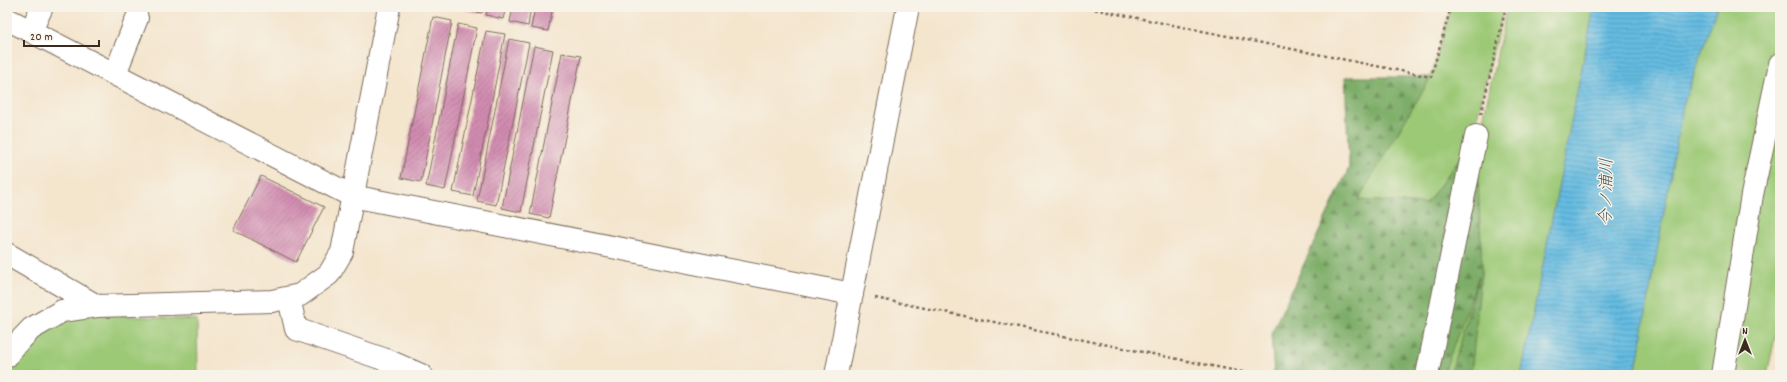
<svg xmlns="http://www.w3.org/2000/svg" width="1787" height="382" viewBox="0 0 1787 382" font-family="Dekko,'Klee One',sans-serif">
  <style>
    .grass { fill: #9cc976; stroke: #6c7a4a }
    .forest { fill: url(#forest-firs); stroke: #5c6c42 }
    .water { fill: url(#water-rules); stroke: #507380 }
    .building { fill: url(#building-hatch) }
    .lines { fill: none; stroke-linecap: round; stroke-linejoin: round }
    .minor-casing { stroke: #7c6b5b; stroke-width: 24 }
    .path { stroke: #7c6b5b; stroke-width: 2.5; stroke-dasharray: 3 3; stroke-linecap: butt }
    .minor { stroke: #fff; stroke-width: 22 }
    .labels { text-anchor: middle; stroke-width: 3; stroke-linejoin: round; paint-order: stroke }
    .water-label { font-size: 17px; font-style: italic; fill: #485659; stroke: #f7f3e8 }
  </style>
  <defs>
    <pattern id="forest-firs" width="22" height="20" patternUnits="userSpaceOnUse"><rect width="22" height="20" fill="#7dad67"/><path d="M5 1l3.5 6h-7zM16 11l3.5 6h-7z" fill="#688d54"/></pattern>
    <pattern id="water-rules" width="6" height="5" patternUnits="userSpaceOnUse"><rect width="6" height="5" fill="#65bce2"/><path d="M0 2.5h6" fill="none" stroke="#5499b7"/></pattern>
    <pattern id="building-hatch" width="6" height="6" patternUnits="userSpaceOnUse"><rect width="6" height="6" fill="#d18cb1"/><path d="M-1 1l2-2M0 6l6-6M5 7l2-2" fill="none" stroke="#ab738f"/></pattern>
  </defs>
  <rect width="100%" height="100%" fill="#f7f3e8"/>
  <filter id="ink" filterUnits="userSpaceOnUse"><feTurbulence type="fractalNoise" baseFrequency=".025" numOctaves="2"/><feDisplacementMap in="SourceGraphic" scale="8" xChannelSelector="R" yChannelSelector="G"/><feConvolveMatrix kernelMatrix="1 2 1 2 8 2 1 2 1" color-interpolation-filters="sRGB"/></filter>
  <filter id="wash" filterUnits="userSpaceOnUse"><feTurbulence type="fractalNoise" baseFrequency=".012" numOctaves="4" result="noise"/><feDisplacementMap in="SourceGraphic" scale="16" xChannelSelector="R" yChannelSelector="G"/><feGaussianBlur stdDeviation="0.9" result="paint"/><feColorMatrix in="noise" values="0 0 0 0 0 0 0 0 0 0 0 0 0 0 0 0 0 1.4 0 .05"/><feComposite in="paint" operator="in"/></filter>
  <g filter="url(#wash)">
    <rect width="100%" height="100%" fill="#f4e5cd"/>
    <!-- grass -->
    <g class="grass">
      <polygon points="1451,7 1504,7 1471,143 1426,204 1357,200 1431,77"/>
      <polygon points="1507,7 1780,7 1780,315 1767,375 1429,375"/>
      <polygon points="93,314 197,320 198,375 7,375 7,364 45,321"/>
    </g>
    <!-- forest -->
    <polygon class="forest" points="1345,77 1431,77 1358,200 1426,204 1476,136 1482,265 1471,375 1450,375 1479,276 1443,375 1274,375 1271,334 1349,168"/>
    <!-- water -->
    <polygon class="water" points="1594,7 1717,7 1683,106 1635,375 1521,375"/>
    <g id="blocks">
      <!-- building -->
      <g class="building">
        <polygon points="466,7 484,7 482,13 465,10"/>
        <polygon points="488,7 506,7 503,19 486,15"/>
        <polygon points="513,7 531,7 528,26 510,22"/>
        <polygon points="535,7 553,7 548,31 531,28"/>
        <polygon points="433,17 452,21 421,182 401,178"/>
        <polygon points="458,24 477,28 445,190 426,186"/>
        <polygon points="486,31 505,34 473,196 453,192"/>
        <polygon points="509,39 529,43 496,205 477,201"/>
        <polygon points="534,46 553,50 521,212 502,208"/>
        <polygon points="562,53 581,56 549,218 530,214"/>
        <polygon points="261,176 324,207 296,262 233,230"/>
      </g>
    </g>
  </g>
  <g filter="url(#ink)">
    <use href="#blocks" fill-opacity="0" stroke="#7c6b5b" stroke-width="1"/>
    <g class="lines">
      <!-- minor casing -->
      <g class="minor-casing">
        <g id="minor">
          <polyline points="7,19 352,196 852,294"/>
          <polyline points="31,31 42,7"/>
          <polyline points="115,74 137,18"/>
          <polyline points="7,254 97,306"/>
          <polyline points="289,298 296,329 389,361 421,375"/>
          <polyline points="7,356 10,351 31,329 62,311 97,306 272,301 300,295 329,274 342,252 389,7"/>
          <polyline points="836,375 908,7"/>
          <polyline points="1427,375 1476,136"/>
          <polyline points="1723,375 1752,195 1780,64"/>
        </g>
      </g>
      <!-- path -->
      <g class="path">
        <polyline points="1083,7 1431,77 1451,7"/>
        <polyline points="1481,114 1506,7"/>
        <polyline points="875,298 1257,375"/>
      </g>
      <!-- minor -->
      <use href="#minor" class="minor"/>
    </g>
  </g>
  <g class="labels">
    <!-- water labels -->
    <g class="water-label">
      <text transform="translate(1605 192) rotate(-89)" y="6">今ノ浦川</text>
    </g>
  </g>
  <!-- margin -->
  <rect width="1787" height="382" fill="none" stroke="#f7f3e8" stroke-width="24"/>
  <!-- north arrow -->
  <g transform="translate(1745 340)" stroke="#f7f3e8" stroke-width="3" paint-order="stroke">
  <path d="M0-3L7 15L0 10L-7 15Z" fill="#3b2a1e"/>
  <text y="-6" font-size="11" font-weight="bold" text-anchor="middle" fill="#3b2a1e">N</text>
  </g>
  <!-- scale -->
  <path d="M24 40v6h75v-6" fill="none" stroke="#3b2a1e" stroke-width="2"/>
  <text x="30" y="40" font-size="12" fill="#3b2a1e" stroke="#f7f3e8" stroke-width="3" paint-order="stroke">20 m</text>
</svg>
